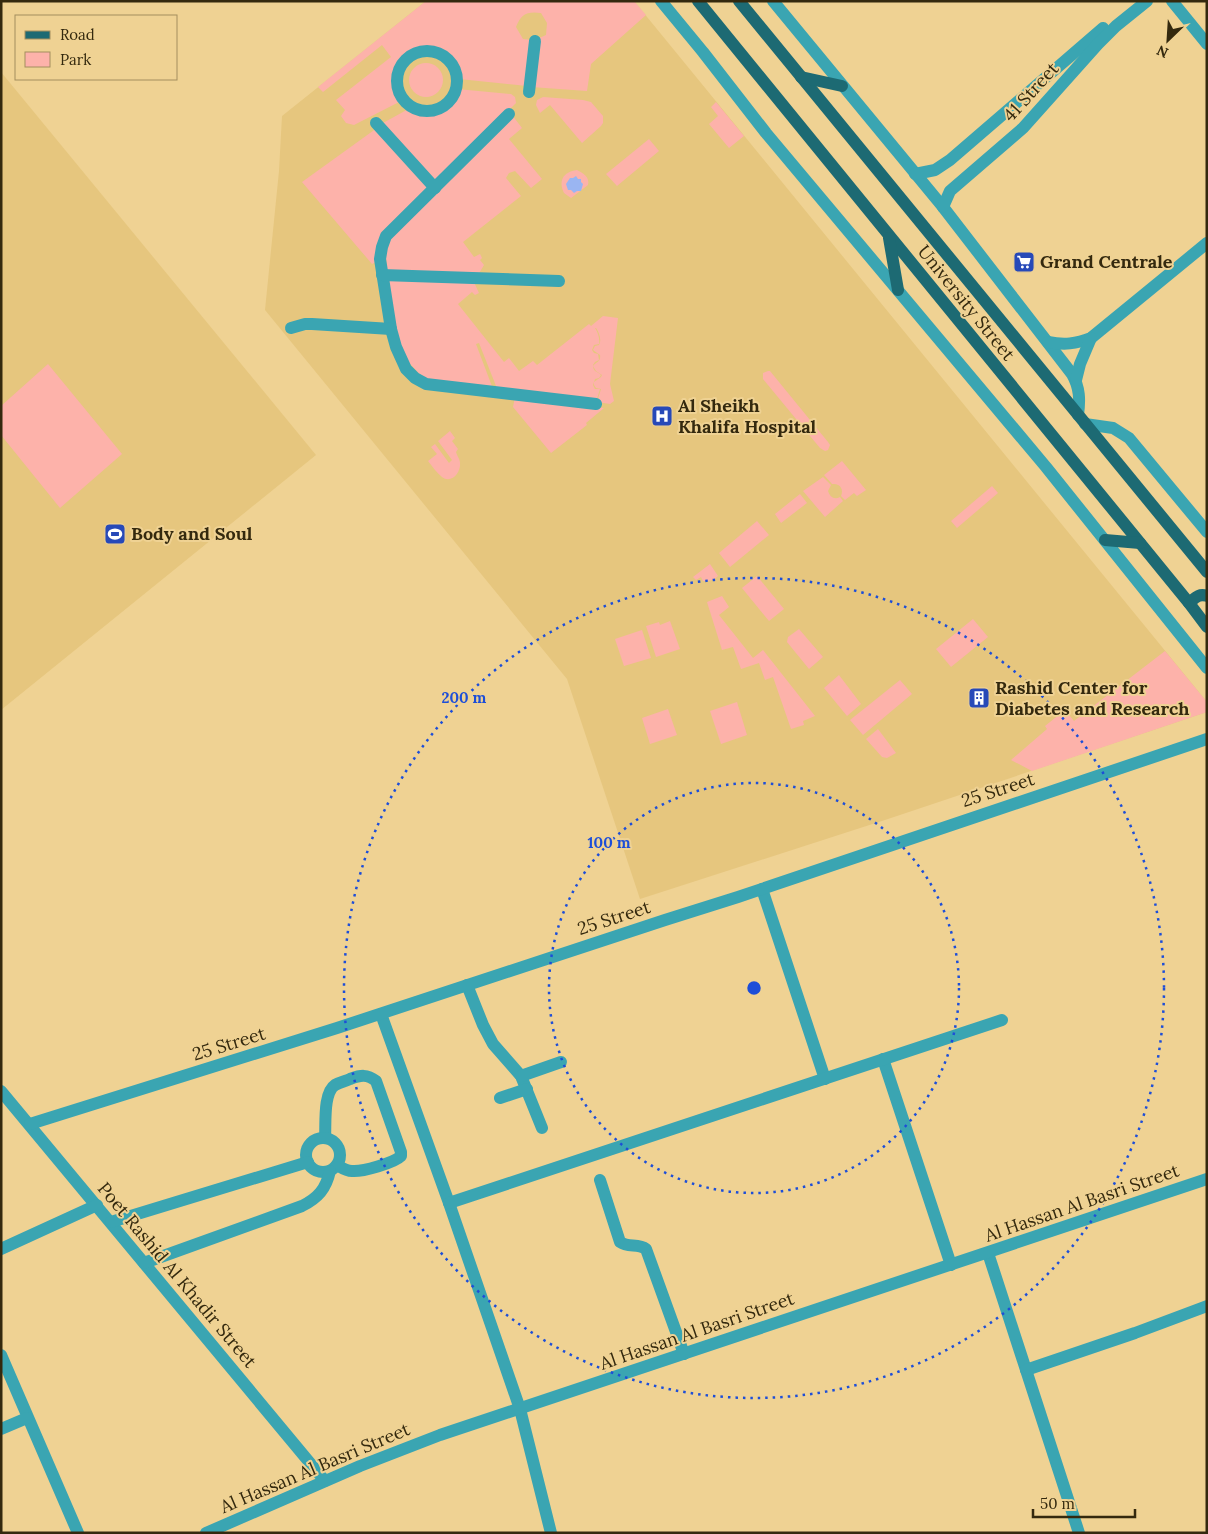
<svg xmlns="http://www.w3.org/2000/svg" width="1208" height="1534" viewBox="0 0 1208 1534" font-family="Lora,serif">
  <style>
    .built { fill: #e6c67e }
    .green { fill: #fdb2aa }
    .water { fill: #9ab5f2 }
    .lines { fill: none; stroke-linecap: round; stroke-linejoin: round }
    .minor { stroke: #3aa5b2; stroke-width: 12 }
    .major { stroke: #1d6a73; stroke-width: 12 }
    .ring { fill: none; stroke: #1d4ed8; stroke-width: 2.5; stroke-dasharray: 2.5 5 }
    .labels { text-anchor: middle; stroke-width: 4; stroke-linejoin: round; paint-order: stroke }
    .street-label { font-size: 18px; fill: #34290e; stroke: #efd293 }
    .poi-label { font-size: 18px; font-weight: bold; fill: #34290e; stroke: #efd293; text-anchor: start }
    .centre { fill: #1d4ed8; stroke: #efd293; stroke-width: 2.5 }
    .ring-label { font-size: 15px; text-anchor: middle; font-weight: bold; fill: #1d4ed8; stroke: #efd293; stroke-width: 4; stroke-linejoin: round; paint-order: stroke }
  </style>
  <rect width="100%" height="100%" fill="#efd293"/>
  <!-- built -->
  <g class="built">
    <polygon points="426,1 634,1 1207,702 1207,712 888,819 640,899 567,679 265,310 279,171 282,116"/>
    <polygon points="1,72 316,455 1,710"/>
  </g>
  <!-- green -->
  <g class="green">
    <path d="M426,1H634L646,15L591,64L587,91L531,87L537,39L546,35L547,23L541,13C527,11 521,14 516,27L523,39L532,40L527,86L459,79C448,24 371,55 403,100L354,125L346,123L341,116L345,110L336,100L391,57L382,45L323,92L318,87Z"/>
    <circle cx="426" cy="80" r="17"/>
    <path d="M457,89L511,94L515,97L516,103L442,178L436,181L383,123L412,107C431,116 449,109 457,89Z"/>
    <polygon points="543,97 583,100 591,102 603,116 603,123 601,126 582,143 550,105 540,113 536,105 537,100"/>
    <polygon points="716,102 744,136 729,148 709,124 718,116 711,107"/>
    <polygon points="512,115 522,128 509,139 542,179 531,188 515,171 509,173 506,178 521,196 463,242 474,257 480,254 482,258 480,260 484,265 478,275 387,271 385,244"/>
    <polygon points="377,128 427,184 427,190 407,211 378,261 372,264 302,182"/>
    <polygon points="649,139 659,151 617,186 606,174"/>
    <path d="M577,170C583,173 590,177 588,185L571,198L564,193C558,181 563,172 577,170Z"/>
    <path d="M473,280L479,293L475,295L472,292L458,304L504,362L509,358L519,371L533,361L537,365L589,324L591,326L603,316L618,318L610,384L614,401L610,404L597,402L601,389L596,388L594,385V382L601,377L602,375L596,371L593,366C597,361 601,362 600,355L593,350L595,346L599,345C602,340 599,332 596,328H595C598,333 600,338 599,344L594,345L592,350L594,353L598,354L599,360L595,362L593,365C593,372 597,371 601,375L599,378L595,379L593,385L595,389H600L596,402L498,391L479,343L476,344L493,389L426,381L401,354L388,281Z"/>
    <polygon points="48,364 122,454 60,508 1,435 1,406"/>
    <polygon points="768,371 770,371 828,442 830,445 828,450 825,451 820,448 763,379 763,373"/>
    <polygon points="515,397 604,408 586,423 587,425 551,453 513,407"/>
    <path d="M450,431L455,438L452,441L458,449L456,452C457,456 460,459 460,463C461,473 451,484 442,477C437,473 432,466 428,461L437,454L431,447L435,444L449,463L452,460L438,441Z"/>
    <path d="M842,461L866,490L857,496L854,493L845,500L841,496C844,489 840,483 832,484L824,475Z"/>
    <path d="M823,477L831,485L828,491C830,497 834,500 840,497L843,501L825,517L803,491Z"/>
    <polygon points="992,486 998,493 957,528 951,521"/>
    <polygon points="800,494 807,503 781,523 775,514"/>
    <polygon points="757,521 769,535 730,567 719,553"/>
    <path d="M710,564L718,576C714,580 710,581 703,581L701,577L696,580L693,577Z"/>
    <polygon points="757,576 784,609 769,621 742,588"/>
    <polygon points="722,596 729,607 719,615 753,658 763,650 815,716 803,721 804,725 791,729 773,677 765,680 759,663 741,669 733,647 722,650 707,602"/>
    <polygon points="973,619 988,637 951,667 936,649"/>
    <polygon points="670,621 680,649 656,657 646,626 659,622 660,625"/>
    <polygon points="799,629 823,657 809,669 787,642 788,637"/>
    <polygon points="642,630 651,658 624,666 615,639"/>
    <polygon points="1165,651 1207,702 1207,712 1032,771 1011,760 1047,729 1045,726 1065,710 1074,721"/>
    <polygon points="839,675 861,704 847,716 824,688"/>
    <polygon points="900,680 912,694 863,735 850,720"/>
    <polygon points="737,702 747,735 721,744 710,711"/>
    <polygon points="668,709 677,735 650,744 642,718"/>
    <polygon points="878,729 896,753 887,758 882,757 866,739"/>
  </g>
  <!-- water -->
  <polygon class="water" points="576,176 578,179 581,179 581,182 583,184 581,191 577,191 574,193 571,190 568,190 566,184 570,178 573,178"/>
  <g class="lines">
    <!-- minor -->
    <g class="minor">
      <polyline points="661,1 703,52 766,133 1046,467 1207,668"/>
      <path d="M773,1L943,207L1072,374C1080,388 1080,400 1078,415"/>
      <polyline points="1172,1 1207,44"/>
      <circle cx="427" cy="81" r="30"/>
      <polyline points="529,92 535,41"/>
      <polyline points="509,114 386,236 382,247 380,259 391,329 396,347 406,369 415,378 426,384 596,404"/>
      <polyline points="376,123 435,188"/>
      <polyline points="915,174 935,170 950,160 1103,28"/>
      <polyline points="943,207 950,191 1023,128 1098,44 1116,26 1147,1"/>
      <polyline points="382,275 559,281"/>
      <polyline points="291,328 305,324 312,324 391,329"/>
      <path d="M1048,342C1064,345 1076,344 1091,338L1207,243"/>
      <polyline points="1076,380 1080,364 1091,338"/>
      <polyline points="1085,424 1113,428 1129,438 1207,532"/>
      <polyline points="762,889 825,1079"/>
      <polyline points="467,985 483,1025 493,1044 521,1076 542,1128"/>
      <polyline points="381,1014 449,1203 520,1409 551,1533"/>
      <polyline points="883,1059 951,1265"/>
      <polyline points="521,1076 561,1062"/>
      <polyline points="1,1091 325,1481"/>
      <polyline points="500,1098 527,1089"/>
      <polyline points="30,1124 337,1028 665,920 738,897 1207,739"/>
      <path d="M325,1138C326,1124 323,1093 335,1085C340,1082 346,1081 350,1079C361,1075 367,1074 376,1081L401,1152V1156C394,1163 362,1172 352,1171C346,1171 342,1168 337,1165"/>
      <circle cx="323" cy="1155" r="17"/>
      <path d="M600,1180L620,1242C628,1248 638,1243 646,1249L684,1354"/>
      <polyline points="449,1203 1002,1020"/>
      <polyline points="111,1222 308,1162"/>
      <polyline points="1,1249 97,1205"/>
      <polyline points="988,1253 1079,1533"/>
      <path d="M144,1263L302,1206C318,1198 326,1189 330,1171"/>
      <polyline points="1,1355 78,1533"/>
      <polyline points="1026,1370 1135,1333 1207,1306"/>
      <polyline points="1,1429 27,1418"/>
      <polyline points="206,1533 360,1466 440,1435 1207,1179"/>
    </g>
    <!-- major -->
    <g class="major">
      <polyline points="698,1 1189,603 1207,627"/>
      <polyline points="739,1 1207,572"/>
      <polyline points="801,77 842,86"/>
      <polyline points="889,238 898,290"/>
      <polyline points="1105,540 1140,543"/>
      <path d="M1189,603C1195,598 1199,593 1207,596"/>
    </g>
  </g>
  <!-- distance rings -->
  <g class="ring">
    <circle cx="754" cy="988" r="205"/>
    <circle cx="754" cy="988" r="410"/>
  </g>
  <!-- icons -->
  <defs>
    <g id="supermarket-square" transform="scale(1.125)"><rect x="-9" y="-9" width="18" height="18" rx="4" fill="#2749b8" stroke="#efd293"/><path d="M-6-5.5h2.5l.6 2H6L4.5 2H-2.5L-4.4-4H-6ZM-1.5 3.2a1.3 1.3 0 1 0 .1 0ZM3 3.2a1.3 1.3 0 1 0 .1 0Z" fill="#fff"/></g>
    <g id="hospital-square" transform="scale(1.125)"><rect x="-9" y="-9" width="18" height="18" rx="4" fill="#2749b8" stroke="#efd293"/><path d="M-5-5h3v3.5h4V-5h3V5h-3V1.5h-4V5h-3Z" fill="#fff"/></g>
    <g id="stadium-square" transform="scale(1.125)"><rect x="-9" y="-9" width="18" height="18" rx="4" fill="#2749b8" stroke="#efd293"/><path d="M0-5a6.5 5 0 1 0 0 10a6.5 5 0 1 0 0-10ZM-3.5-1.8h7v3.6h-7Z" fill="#fff"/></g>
    <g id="building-square" transform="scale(1.125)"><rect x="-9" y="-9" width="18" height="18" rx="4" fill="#2749b8" stroke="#efd293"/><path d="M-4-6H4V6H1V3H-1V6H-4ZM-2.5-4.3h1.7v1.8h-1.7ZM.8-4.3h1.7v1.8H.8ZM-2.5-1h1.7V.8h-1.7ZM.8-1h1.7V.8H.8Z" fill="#fff"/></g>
  </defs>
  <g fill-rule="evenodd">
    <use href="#supermarket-square" x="1024" y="262"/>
    <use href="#hospital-square" x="662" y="416"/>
    <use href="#stadium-square" x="115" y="534"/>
    <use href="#building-square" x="979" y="698"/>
  </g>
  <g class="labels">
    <!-- street labels -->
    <g class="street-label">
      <text transform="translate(1031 92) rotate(-48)" y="6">41 Street</text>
      <text transform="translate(966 303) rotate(51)" y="6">University Street</text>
      <text transform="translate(998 790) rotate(-18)" y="6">25 Street</text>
      <text transform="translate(614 918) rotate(-18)" y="6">25 Street</text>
      <text transform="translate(229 1044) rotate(-17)" y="6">25 Street</text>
      <text transform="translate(1082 1203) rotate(-19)" y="6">Al Hassan Al Basri Street</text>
      <text transform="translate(177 1275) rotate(50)" y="6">Poet Rashid Al Khadir Street</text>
      <text transform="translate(697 1331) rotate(-19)" y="6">Al Hassan Al Basri Street</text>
      <text transform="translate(315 1468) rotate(-23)" y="6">Al Hassan Al Basri Street</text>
    </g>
    <!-- poi labels -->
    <g class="poi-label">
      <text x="1040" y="268">Grand Centrale</text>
      <text x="678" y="412">Al Sheikh<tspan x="678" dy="21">Khalifa Hospital</tspan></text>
      <text x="131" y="540">Body and Soul</text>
      <text x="995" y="694">Rashid Center for<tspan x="995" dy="21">Diabetes and Research</tspan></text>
    </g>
  </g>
  <circle cx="754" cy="988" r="8" class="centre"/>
  <g class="ring-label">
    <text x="464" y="703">200 m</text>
    <text x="609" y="848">100 m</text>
  </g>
  <!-- border -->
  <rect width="1208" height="1534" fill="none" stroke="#34290e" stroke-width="5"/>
  <!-- legend -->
  <rect x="15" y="15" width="162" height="65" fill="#efd293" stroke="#a48e5e"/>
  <rect x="25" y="31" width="25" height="8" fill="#1d6a73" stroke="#a48e5e"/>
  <text x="60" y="40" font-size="15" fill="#34290e">Road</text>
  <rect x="25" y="52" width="25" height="15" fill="#fdb2aa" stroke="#a48e5e"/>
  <text x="60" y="65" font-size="15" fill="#34290e">Park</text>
  <!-- north arrow -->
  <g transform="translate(1168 40) rotate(205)" stroke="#efd293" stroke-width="4" paint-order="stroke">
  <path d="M0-4L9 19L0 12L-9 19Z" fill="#34290e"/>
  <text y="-8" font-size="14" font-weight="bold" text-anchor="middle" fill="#34290e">N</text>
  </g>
  <!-- scale -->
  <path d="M1033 1509v8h102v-8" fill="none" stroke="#34290e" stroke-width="2.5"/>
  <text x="1040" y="1509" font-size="15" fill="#34290e" stroke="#efd293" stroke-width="4" paint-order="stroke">50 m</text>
</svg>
